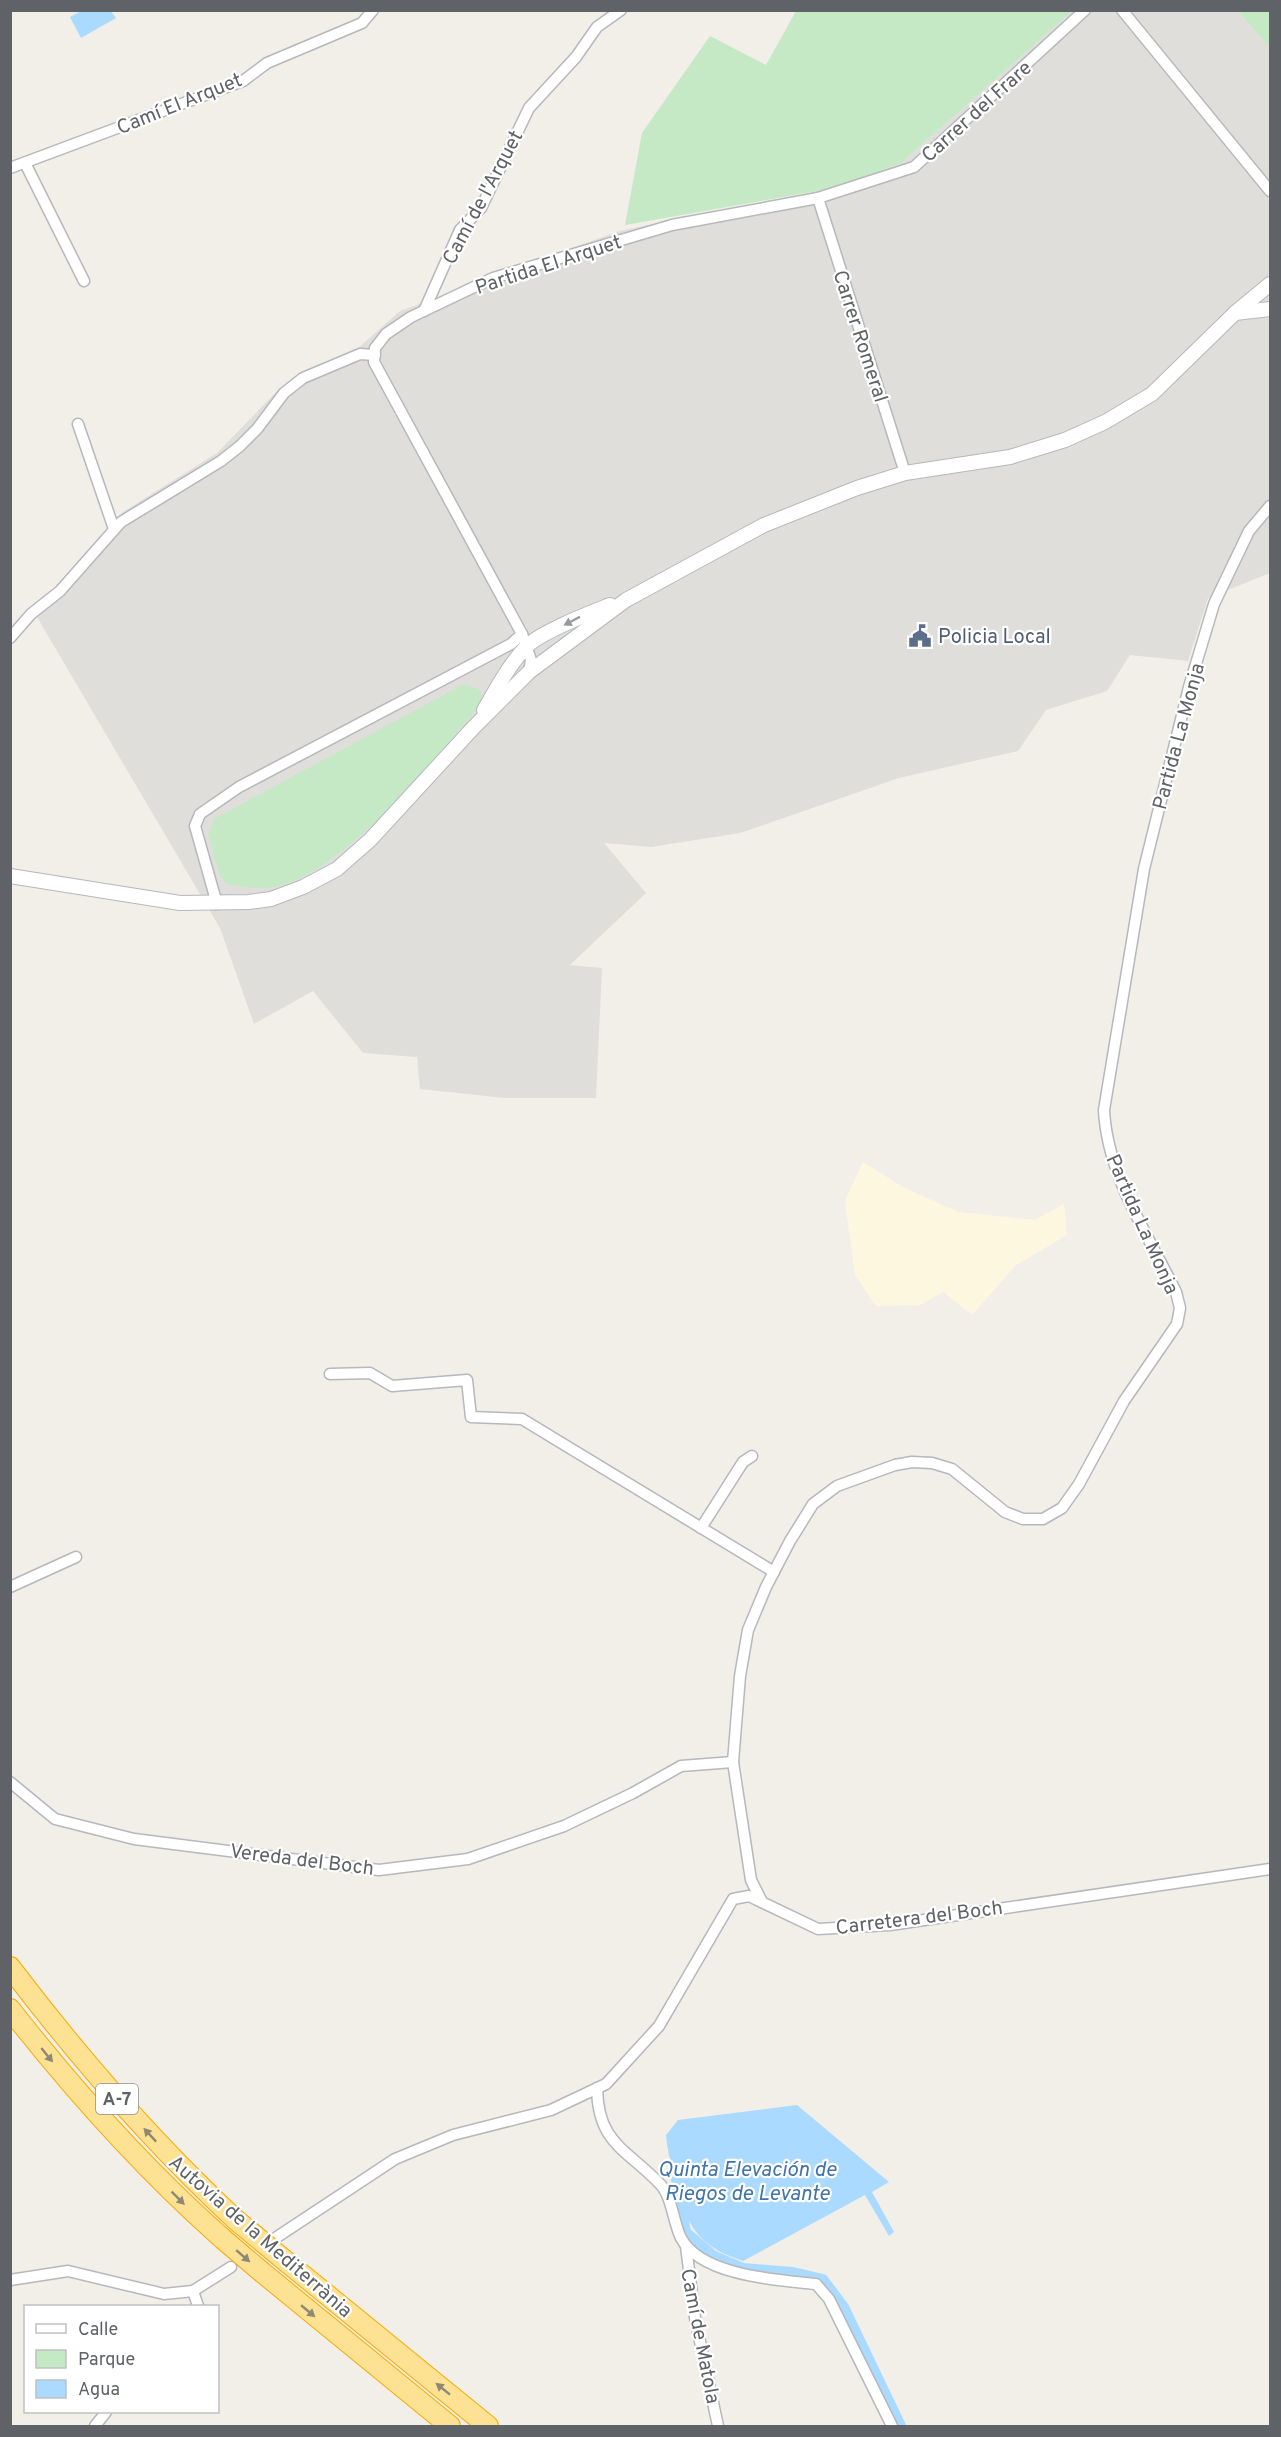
<svg xmlns="http://www.w3.org/2000/svg" width="1281" height="2437" viewBox="0 0 1281 2437" font-family="Overpass,sans-serif">
  <style>
    .commercial { fill: #fef7e0 }
    .industrial { fill: #e0deda }
    .green { fill: #c5e8c5 }
    .water { fill: #aadaff }
    .lines { fill: none; stroke-linecap: round; stroke-linejoin: round }
    .canal { stroke: #aadaff; stroke-width: 10 }
    .minor-casing { stroke: #b5b8bc; stroke-width: 13 }
    .tertiary-casing { stroke: #b5b8bc; stroke-width: 16 }
    .motorway-casing { stroke: #f9ab00; stroke-width: 22 }
    .minor { stroke: #fff; stroke-width: 10 }
    .tertiary { stroke: #fff; stroke-width: 14 }
    .motorway { stroke: #fde293; stroke-width: 20 }
    .motorway-bridge-casing { stroke: #f9ab00; stroke-width: 22; stroke-linecap: butt }
    .motorway-bridge { stroke: #fde293; stroke-width: 20 }
    .oneway { fill: #979a9d }
    .oneway2 { fill: #8e8975 }
    .labels { text-anchor: middle; stroke-width: 4.5; stroke-linejoin: round; paint-order: stroke }
    .shield { fill: #fff; stroke: #8f9295; stroke-width: 1.5 }
    .shield-label { font-size: 18px; font-weight: bold; fill: #5f6368 }
    .street-label { font-size: 20px; fill: #5f6368; stroke: #fff }
    .service-label { font-size: 20px; fill: #4e5e75; stroke: #fff; text-anchor: start }
    .water-label { font-size: 21px; font-style: italic; fill: #4174aa; stroke: #fff }
  </style>
  <rect width="100%" height="100%" fill="#f1efe8"/>
  <!-- commercial -->
  <polygon class="commercial" points="863,1162 901,1186 958,1212 1035,1220 1064,1204 1067,1235 1016,1265 972,1315 943,1292 920,1305 876,1306 855,1275 845,1201"/>
  <!-- industrial -->
  <polygon class="industrial" points="1072,11 1238,11 1270,48 1270,573 1208,598 1188,661 1130,655 1107,691 1046,710 1018,751 899,778 740,833 651,847 604,843 646,893 570,965 602,968 596,1098 505,1098 420,1089 417,1057 363,1053 313,991 254,1024 220,928 34,612 123,512 217,453 281,387 357,349 400,311 619,231 834,188 901,163"/>
  <!-- green -->
  <g class="green">
    <polygon points="796,11 1072,11 901,163 834,188 625,225 642,133 710,36 766,65"/>
    <polygon points="1238,11 1270,11 1270,48"/>
    <path d="M464,684L480,690L482,698L476,710C430,762 335,886 263,888C251,889 238,885 227,884L220,876L208,834L214,819Z"/>
  </g>
  <!-- water -->
  <g class="water">
    <polygon points="110,10 116,18 81,38 70,17 81,11"/>
    <path d="M797,2105L889,2182L872,2192L894,2232L889,2236L865,2195L743,2261C697,2246 687,2226 676,2181C672,2166 667,2151 666,2135L678,2120Z"/>
  </g>
  <g class="lines">
    <!-- canal -->
    <polyline class="canal" points="676,2180 686,2232 713,2255 743,2268 793,2272 823,2279 844,2307 901,2426"/>
    <!-- minor casing -->
    <g class="minor-casing">
      <g id="minor">
        <polyline points="1122,10 1270,191"/>
        <polyline points="25,163 84,281"/>
        <polyline points="10,168 243,81 267,63 362,23 373,10"/>
        <polyline points="818,198 905,473"/>
        <polyline points="424,311 460,230 481,208 529,108 576,57 597,27 621,10"/>
        <polyline points="78,424 114,529"/>
        <polyline points="10,638 31,614 60,591 121,522 221,461 240,446 257,429 284,393 303,378 360,354 375,355"/>
        <polyline points="529,672 531,660 522,634 374,362 375,348 386,334 411,317 493,278 672,225 818,198 914,167 1085,10"/>
        <polyline points="217,904 195,826 200,814 239,787 511,644 522,634"/>
        <polyline points="330,1374 370,1373 392,1386 467,1380 471,1417 522,1419 774,1572"/>
        <polyline points="701,1528 743,1462 752,1456"/>
        <polyline points="10,1587 76,1557"/>
        <polyline points="10,1782 55,1819 134,1839 379,1870 468,1859 564,1826 633,1793 681,1766 733,1762"/>
        <path d="M762,1902L751,1880L733,1762L740,1676L748,1630L766,1587L790,1541L813,1504L837,1486L895,1465L912,1462L932,1463L952,1469L1005,1512L1023,1519H1043L1062,1508L1079,1484L1124,1401L1177,1324L1180,1308L1176,1292C1148,1235 1107,1175 1104,1110L1144,869L1189,687L1214,604L1249,531L1270,506"/>
        <path d="M597,2088C598,2143 625,2148 659,2183C672,2195 673,2222 681,2238C701,2276 778,2280 816,2284L829,2299L892,2426"/>
        <polyline points="277,2237 395,2159 453,2135 551,2110 606,2084 659,2026 733,1899 749,1896 818,1929 890,1925 1270,1869"/>
        <polyline points="686,2246 695,2318 718,2426"/>
        <polyline points="10,2280 68,2271 164,2294 193,2291 231,2267"/>
        <polyline points="193,2291 198,2306"/>
        <polyline points="95,2426 106,2412"/>
      </g>
    </g>
    <!-- tertiary casing -->
    <g class="tertiary-casing">
      <g id="tertiary">
        <polyline points="1235,313 1270,309"/>
        <path d="M484,710C497,688 509,665 526,647C540,632 590,613 610,605"/>
        <polyline points="10,876 180,903 249,902 271,899 303,887 337,869 370,840 473,728 529,672 626,600 764,525 857,488 905,473 1010,457 1065,440 1105,422 1152,394 1235,313 1270,284"/>
      </g>
    </g>
    <!-- motorway casing -->
    <g class="motorway-casing">
      <g id="motorway">
        <path d="M10,1967C79,2058 152,2142 236,2220"/>
        <path d="M10,2009C75,2092 144,2169 223,2239"/>
        <polyline points="288,2263 488,2426"/>
        <polyline points="263,2273 450,2426"/>
      </g>
    </g>
    <!-- minor -->
    <use href="#minor" class="minor"/>
    <!-- tertiary -->
    <use href="#tertiary" class="tertiary"/>
    <!-- motorway -->
    <use href="#motorway" class="motorway"/>
    <!-- motorway-bridge casing -->
    <g class="motorway-bridge-casing">
      <g id="motorway-bridge">
        <polyline points="236,2220 288,2263"/>
        <polyline points="223,2239 263,2273"/>
      </g>
    </g>
    <!-- motorway-bridge -->
    <use href="#motorway-bridge" class="motorway-bridge"/>
  </g>
  <!-- one-way arrows -->
  <defs><path id="oneway-solid" d="M-6-.8H1V-3.2L6.5 0L1 3.2V.8H-6Z" transform="scale(1.5)"/></defs>
  <use class="oneway" href="#oneway-solid" transform="translate(572 621) rotate(152)"/>
  <g class="oneway2">
    <use href="#oneway-solid" transform="translate(47 2055) rotate(51)"/>
    <use href="#oneway-solid" transform="translate(150 2135) rotate(-133)"/>
    <use href="#oneway-solid" transform="translate(178 2198) rotate(45)"/>
    <use href="#oneway-solid" transform="translate(243 2256) rotate(41)"/>
    <use href="#oneway-solid" transform="translate(308 2311) rotate(40)"/>
    <use href="#oneway-solid" transform="translate(443 2389) rotate(-141)"/>
  </g>
  <!-- icons -->
  <defs>
    <g id="civic-bare" transform="scale(1.8)"><path d="M-.6-6.5H3V-4.5H.6V-3L4-1V1h2V6H-6V1h2V-1L-.6-3ZM-1.2 2.5V6h2.4V2.5Z" fill="#5c6f8a" stroke="#fff" stroke-width="2.5" paint-order="stroke"/></g>
  </defs>
  <g fill-rule="evenodd">
    <use href="#civic-bare" x="920" y="636"/>
  </g>
  <g class="labels">
    <!-- shield labels -->
    <rect class="shield" x="96" y="2084" width="42" height="30" rx="4.5"/>
    <g class="shield-label">
      <text x="117" y="2105">A-7</text>
    </g>
    <!-- street labels -->
    <g class="street-label">
      <text transform="translate(179 103) rotate(-22)" y="7">Camí El Arquet</text>
      <text transform="translate(976 111) rotate(-42)" y="7">Carrer del Frare</text>
      <text transform="translate(482 197) rotate(-62)" y="7">Camí de l'Arquet</text>
      <text transform="translate(548 264) rotate(-18)" y="7">Partida El Arquet</text>
      <text transform="translate(861 336) rotate(72)" y="7">Carrer Romeral</text>
      <text transform="translate(1178 736) rotate(-75)" y="7">Partida La Monja</text>
      <text transform="translate(1143 1224) rotate(66)" y="7">Partida La Monja</text>
      <text transform="translate(302 1859) rotate(7)" y="7">Vereda del Boch</text>
      <text transform="translate(919 1917) rotate(-7)" y="7">Carretera del Boch</text>
      <text transform="translate(261 2236) rotate(41)" y="7">Autovia de la Mediterrània</text>
      <text transform="translate(701 2336) rotate(79)" y="7">Camí de Matola</text>
    </g>
    <!-- service labels -->
    <g class="service-label">
      <text x="938" y="643">Policia Local</text>
    </g>
    <!-- water labels -->
    <g class="water-label">
      <text x="747" y="2176">Quinta Elevación de<tspan x="747" dy="24">Riegos de Levante</tspan></text>
    </g>
  </g>
  <!-- border -->
  <rect width="1281" height="2437" fill="none" stroke="#5f6368" stroke-width="24"/>
  <!-- legend -->
  <rect x="24" y="2305" width="195" height="108" fill="#ffffff" stroke="#bfc1c3" stroke-width="1.5"/>
  <rect x="36" y="2324" width="30" height="9" fill="#ffffff" stroke="#bfc1c3" stroke-width="1.5"/>
  <text x="78" y="2335" font-size="18" fill="#5f6368">Calle</text>
  <rect x="36" y="2350" width="30" height="18" fill="#c5e8c5" stroke="#bfc1c3" stroke-width="1.5"/>
  <text x="78" y="2365" font-size="18" fill="#5f6368">Parque</text>
  <rect x="36" y="2380" width="30" height="18" fill="#aadaff" stroke="#bfc1c3" stroke-width="1.5"/>
  <text x="78" y="2395" font-size="18" fill="#5f6368">Agua</text>
</svg>
